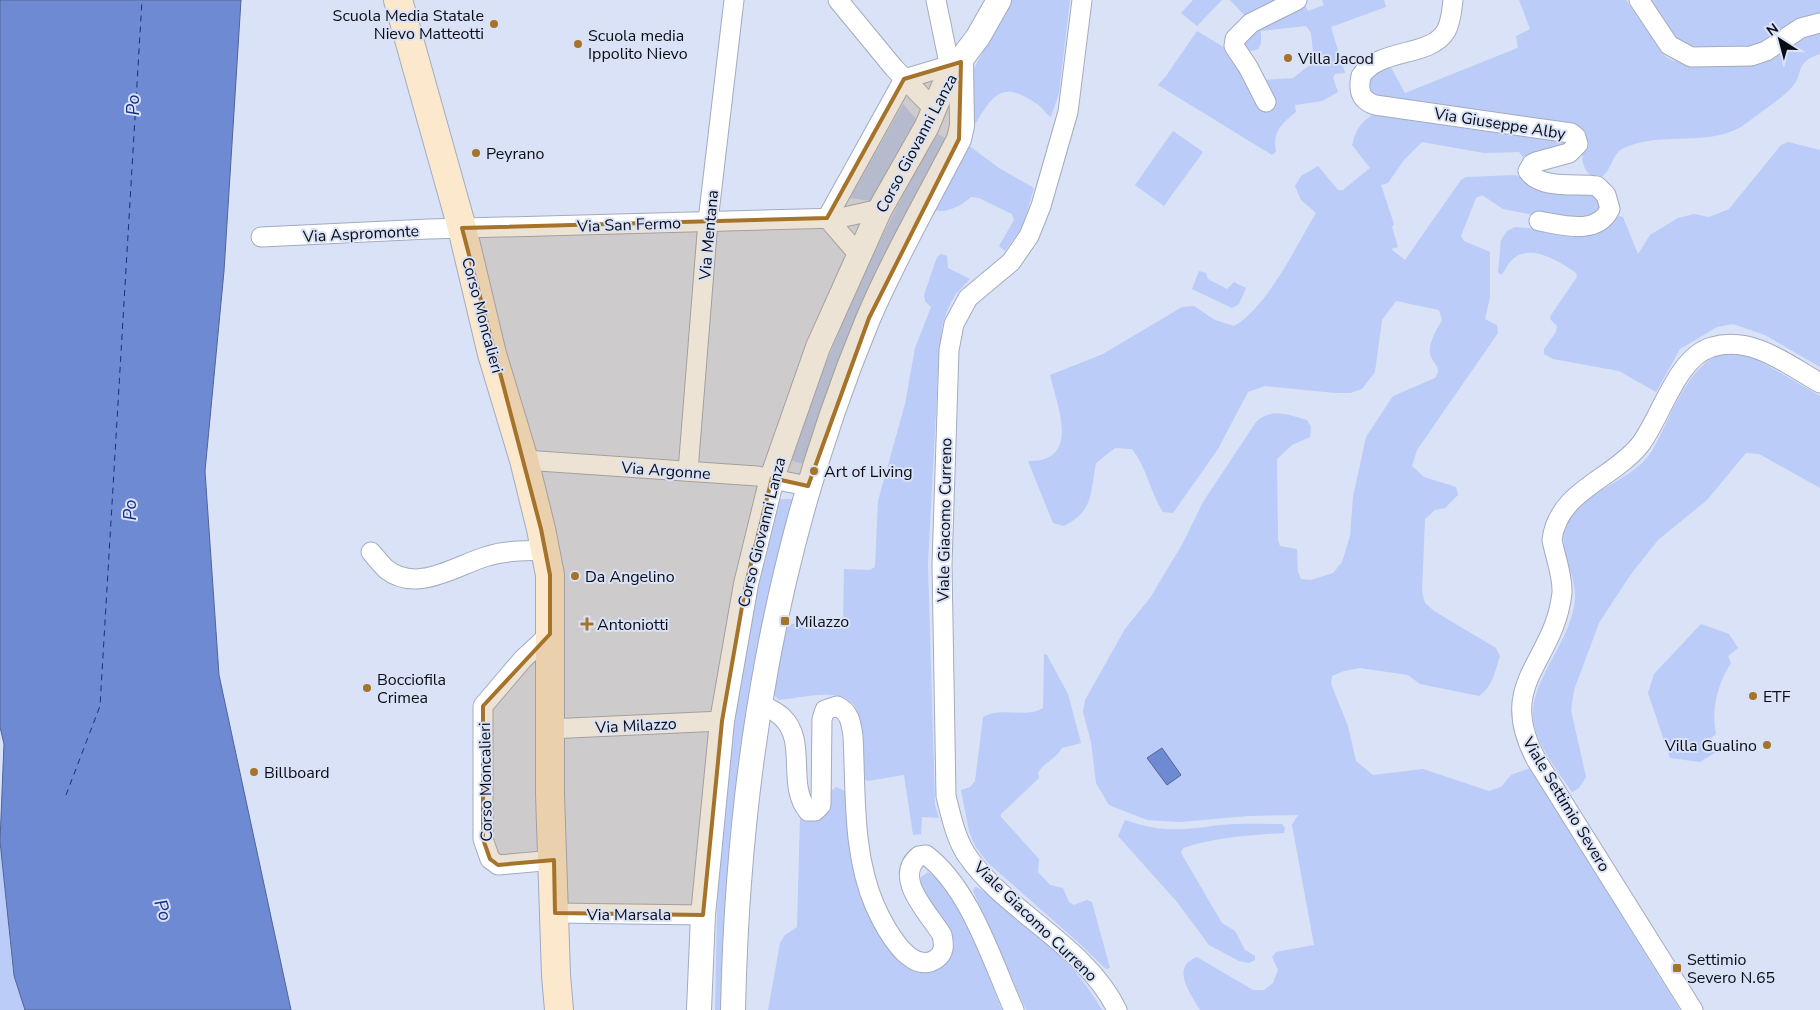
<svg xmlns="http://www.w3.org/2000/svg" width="1820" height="1010" viewBox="0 0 1820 1010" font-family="'Nunito Sans',sans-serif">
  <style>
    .green { fill: #baccf7 }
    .water { fill: #6e8ad2; stroke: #506499 }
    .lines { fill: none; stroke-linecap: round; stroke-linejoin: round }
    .ferry { stroke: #1a2f83; stroke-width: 1; stroke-dasharray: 6 5; stroke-linecap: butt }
    .minor-casing { stroke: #a3abbf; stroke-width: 21 }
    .tertiary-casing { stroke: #a3abbf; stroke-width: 26 }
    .secondary-casing { stroke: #a3abbf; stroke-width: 30 }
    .minor { stroke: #fff; stroke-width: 19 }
    .tertiary { stroke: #fff; stroke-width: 24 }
    .secondary { stroke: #fce8cd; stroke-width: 28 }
    .marked { fill: #a57329; fill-opacity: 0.2; stroke: #a57329; stroke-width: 4; stroke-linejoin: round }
    .poi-dot { fill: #a57329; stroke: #d9e2f7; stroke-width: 2 }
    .labels { text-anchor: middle; stroke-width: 4; stroke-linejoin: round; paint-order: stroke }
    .poi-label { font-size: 16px; fill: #090c13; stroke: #d9e2f7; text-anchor: start }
    .street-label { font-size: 16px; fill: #090c13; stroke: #d9e2f7 }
    .water-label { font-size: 18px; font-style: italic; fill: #1a2f83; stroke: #d9e2f7 }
  </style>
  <rect width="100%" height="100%" fill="#d9e2f7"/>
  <!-- green -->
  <g class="green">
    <path d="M1011,0H1070L1059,93L1051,117C1046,114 1043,108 1037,104C999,77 991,99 971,131L973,70Z"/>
    <polygon points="1193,0 1222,0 1197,26 1181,13"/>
    <polygon points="1230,0 1285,0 1246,17"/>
    <path d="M1322,0H1384L1386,7L1331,27L1345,73L1335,74L1333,78L1338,92L1322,101L1295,105L1296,112C1281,124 1272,132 1276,152L1272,155L1158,85L1166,76L1197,31L1225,48L1263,80L1293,78L1314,62L1311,33L1306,26L1261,31V44L1258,49L1247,52L1240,40L1303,2L1308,11L1324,5Z"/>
    <path d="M1519,0H1626L1665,56C1701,81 1779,41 1820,32V54C1793,63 1804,75 1792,87C1780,100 1762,111 1748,122C1712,150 1661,129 1622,149C1610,156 1613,172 1597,180C1580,171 1580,155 1586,139L1576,124L1370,96L1366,79L1389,64L1405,93L1515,49L1518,47L1516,36L1530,29Z"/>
    <polygon points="1649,0 1820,0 1820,16 1751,50 1700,50 1684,43 1676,37"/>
    <polygon points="903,104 917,120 871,201 850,198"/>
    <path d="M1374,114L1565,137L1567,142L1556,150L1523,157L1519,152L1484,153L1422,142L1404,160L1388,183L1381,185L1394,224L1392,227L1398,247L1391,249L1405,260L1461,180L1466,177L1515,175L1544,188L1590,191L1603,204L1598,216L1558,220L1503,209L1482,195L1476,198L1461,236L1464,241L1490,252V297L1485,319L1497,325L1498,333L1417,450L1412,466L1424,477L1456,487L1458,495L1445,508L1435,510L1425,519L1422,592L1425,603L1434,611L1496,648L1500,656C1495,671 1493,686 1479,696L1420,684L1408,675L1360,668L1344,671L1332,676L1331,684L1348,726L1356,761L1373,775L1423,769L1489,791L1501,787L1511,775L1530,768L1680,1010H1200C1190,993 1170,967 1197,957L1253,990H1264L1273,983L1278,970L1272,957L1276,952L1314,945L1292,825L1298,815L1248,816L1180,822L1147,820L1109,805L1096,783L1091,742L1083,712L1085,700L1125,629L1150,598L1183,543L1203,502L1256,422C1272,407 1288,415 1307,420L1311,427L1310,437L1292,445L1277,459L1278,540L1280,546L1297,549L1298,572L1301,579L1311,580L1333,573L1342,562L1350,536L1353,497L1366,437L1393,396L1435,378C1443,366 1433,365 1430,354C1428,343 1437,329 1442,320L1439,310L1396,301L1382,320L1375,372L1362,389L1350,393H1335L1265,386L1248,392L1218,449L1173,513L1163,512C1150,492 1147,468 1132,449L1115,448L1096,463C1090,494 1094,510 1064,526L1053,523L1028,461C1082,462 1057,406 1050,375L1103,354L1182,307L1194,306L1215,320L1234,326C1267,308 1296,246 1316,213L1301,200L1295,186L1301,176L1318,166L1338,190H1343L1370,168L1352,145C1355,131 1362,120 1374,114Z"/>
    <polygon points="1173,131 1203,152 1164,206 1135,185"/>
    <path d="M937,134L948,139L828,393L803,464L790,460C830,346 876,238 937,134Z"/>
    <path d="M1788,142L1820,150V367L1765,335L1733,324L1717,327L1680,349L1656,392L1619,371L1553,359L1544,354V349L1556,332L1557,326L1550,319L1551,315L1577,277L1576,273C1560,261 1527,241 1510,262C1506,267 1505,271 1501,275L1498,272L1501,240L1507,231L1515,227L1540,229L1614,219L1619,216L1623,217L1638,254L1650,235L1678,218L1694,214L1709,217L1729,209L1781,145Z"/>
    <path d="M968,145L999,168L1034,188L1023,226L1005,251L999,246L1014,220L1012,214L979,198L971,197C961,206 945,215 932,209Z"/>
    <path d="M941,254L947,256L948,268L970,279L955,295L947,311L942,326L938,374L928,563L935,805L939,818L922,817L921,834L913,835L904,775L868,781L864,779L858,712C847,684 802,698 779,700L773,694L786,628L791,624L840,623L843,620L844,569L870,570L875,567L878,501L905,404L915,348L931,307L925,301L924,295L937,257Z"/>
    <polygon points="1199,271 1206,273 1208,279 1227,289 1234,282 1246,288 1239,304 1232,308 1192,289"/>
    <path d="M1724,353L1749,356L1758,360L1820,396V488L1759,454L1746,453L1707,500L1658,540L1631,574L1599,623L1574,690L1571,710L1586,777L1579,788L1572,792C1557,770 1536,745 1533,718C1530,679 1572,642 1575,598C1577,572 1552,543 1570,517C1591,488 1632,481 1652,451C1671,419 1686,364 1724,353Z"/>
    <path d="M779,499H793C769,588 750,676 740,767C731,847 730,929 725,1010H715C717,929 717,848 726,767C737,677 756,588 779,499Z"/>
    <path d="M1701,624L1729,634L1738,648L1728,656L1731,663C1717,685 1711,709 1716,734L1710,739L1718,751L1700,762L1670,758L1648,693L1654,674Z"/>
    <path d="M1044,654L1047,655L1068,694L1081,743L1062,748C1056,759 1044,762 1038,773L1039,778L1001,814V817L1039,859L1038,872L1050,885L1063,888L1069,902L1074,905L1087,900L1092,902L1110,968L1106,969L1079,943L987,862L975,846L969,831L961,790L970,787L975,781L983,717C1001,706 1025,719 1043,708Z"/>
    <path d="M836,787L845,791C852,817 858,843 864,869C872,900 887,990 938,970C949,965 953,953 954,942L921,884L920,878L928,872C962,894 987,973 1002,1010H768L780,943L785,935L797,927L800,816L805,819C828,811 828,815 831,791Z"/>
    <path d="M1125,820C1162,833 1182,830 1220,825C1240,823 1261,824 1282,824L1285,828L1284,833C1251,835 1215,837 1183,848L1181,853L1222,923L1235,931L1245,950L1255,956V960L1249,963L1239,961L1209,945L1177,902L1118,836Z"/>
    <polygon points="0,841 13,976 25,1010 0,1010"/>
    <path d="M975,887C985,887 1063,957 1073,969C1084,982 1094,996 1102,1010H1026L973,891Z"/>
  </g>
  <!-- water -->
  <g class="water">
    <polygon points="0,0 241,0 224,271 205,471 219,675 291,1010 25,1010 14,976 0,841 4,744 0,727"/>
    <polygon points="1162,748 1181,775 1167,785 1147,758"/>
  </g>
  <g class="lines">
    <!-- ferry -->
    <polyline class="ferry" points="66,795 100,706 142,0"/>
    <!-- minor casing -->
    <g class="minor-casing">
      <g id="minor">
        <polyline points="838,0 894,68 933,108"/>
        <polyline points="936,0 951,73"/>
        <path d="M1082,0L1068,112L1041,206L1029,236L1011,262L968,298L954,324L949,350L942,565L946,796C951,816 955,836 966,854C1005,912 1086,945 1117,1010"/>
        <path d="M1453,0C1452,10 1451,22 1446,31C1430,58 1380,47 1361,76C1358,90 1360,100 1375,105L1571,133L1576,137L1578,144L1569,153L1536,162L1532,164L1528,171C1541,190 1578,183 1597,186L1606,195L1610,209C1597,236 1563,225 1539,221"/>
        <polyline points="1639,0 1669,45 1691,57 1751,56 1766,51 1801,28 1820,23"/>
        <polyline points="904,79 961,62"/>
        <polyline points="1266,102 1248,67 1234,46 1235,39 1251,23 1297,0"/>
        <polyline points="827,218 904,79"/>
        <polyline points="827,218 859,255"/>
        <polyline points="261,237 429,229 840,218 880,209"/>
        <polyline points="524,460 757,476 808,486"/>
        <polyline points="688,471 708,221 734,0"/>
        <path d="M371,552C376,558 381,564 386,569C417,594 456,565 488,556C506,550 526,551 545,550"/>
        <polyline points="550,634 523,659 483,706 483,839 490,859 498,865 554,860"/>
        <path d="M759,703C766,707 776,711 782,717C808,741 786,785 808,811H815L821,805L822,719L825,710L837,706C850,712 851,723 853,736C856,792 852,853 875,906C884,926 910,977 936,959C945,953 944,944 942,935C929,913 892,878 919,856L926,855C970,888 992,961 1014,1010"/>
        <polyline points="549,729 722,721"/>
        <polyline points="555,913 703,915"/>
        <path d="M1693,1010L1537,761C1494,683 1554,664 1562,593C1563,576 1555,556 1552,540C1558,491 1611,480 1639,446C1661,419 1676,357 1712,347C1751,335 1787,364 1820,383"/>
      </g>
    </g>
    <!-- tertiary casing -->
    <g class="tertiary-casing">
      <g id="tertiary">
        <polyline points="699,1010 703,915 722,721 746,584 772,478 818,347 880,209 927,126 947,78 978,37 999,0"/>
        <path d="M733,1010C738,771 776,541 868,319C894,258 928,199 959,139L962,126L961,62"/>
      </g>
    </g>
    <!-- secondary casing -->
    <g class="secondary-casing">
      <polyline id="secondary" points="398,0 462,228 492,354 524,460 541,529 550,575 550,794 556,975 559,1010"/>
    </g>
    <!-- minor -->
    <use href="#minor" class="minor"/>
    <!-- tertiary -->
    <use href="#tertiary" class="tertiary"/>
    <!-- secondary -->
    <use href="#secondary" class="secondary"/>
  </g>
  <!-- marked area -->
  <path class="marked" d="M961,62L959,139L869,318L808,486L772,478L746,584L722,721L703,915L555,913L554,860L498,865L490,859L483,839V706L550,634V575L541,529L462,228L827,218L904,79Z"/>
  <!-- markers -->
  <g class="poi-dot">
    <circle cx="494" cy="24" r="5"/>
    <circle cx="578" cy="44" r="5"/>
    <circle cx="1288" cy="58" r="5"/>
    <circle cx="476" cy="153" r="5"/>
    <circle cx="814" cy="471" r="5"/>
    <circle cx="575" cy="576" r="5"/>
    <rect x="780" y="616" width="10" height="10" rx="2.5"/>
    <path d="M584.5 616.5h5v5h5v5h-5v5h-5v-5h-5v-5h5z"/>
    <circle cx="367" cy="688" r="5"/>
    <circle cx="1753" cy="696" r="5"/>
    <circle cx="1767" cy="745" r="5"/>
    <circle cx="254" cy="772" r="5"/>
    <rect x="1672" y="963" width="10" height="10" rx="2.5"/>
  </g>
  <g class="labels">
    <!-- poi labels -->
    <g class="poi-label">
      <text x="484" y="21" text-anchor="end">Scuola Media Statale<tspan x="484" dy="18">Nievo Matteotti</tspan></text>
      <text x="588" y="41">Scuola media<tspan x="588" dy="18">Ippolito Nievo</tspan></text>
      <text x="1298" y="64">Villa Jacod</text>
      <text x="486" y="159">Peyrano</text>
      <text x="824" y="477">Art of Living</text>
      <text x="585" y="582">Da Angelino</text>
      <text x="795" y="627">Milazzo</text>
      <text x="597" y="630">Antoniotti</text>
      <text x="377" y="685">Bocciofila<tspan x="377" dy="18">Crimea</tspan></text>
      <text x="1763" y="702">ETF</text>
      <text x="1757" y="751" text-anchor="end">Villa Gualino</text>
      <text x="264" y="778">Billboard</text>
      <text x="1687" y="965">Settimio<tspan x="1687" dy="18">Severo N.65</tspan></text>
    </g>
    <!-- street labels -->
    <g class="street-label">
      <text transform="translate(1500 123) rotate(9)" y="6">Via Giuseppe Alby</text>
      <text transform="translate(916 143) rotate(-62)" y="6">Corso Giovanni Lanza</text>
      <text transform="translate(629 224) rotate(-2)" y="6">Via San Fermo</text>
      <text transform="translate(361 233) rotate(-3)" y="6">Via Aspromonte</text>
      <text transform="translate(708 235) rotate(-85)" y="6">Via Mentana</text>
      <text transform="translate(483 315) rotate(75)" y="6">Corso Moncalieri</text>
      <text transform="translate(666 470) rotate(4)" y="6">Via Argonne</text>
      <text transform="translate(944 520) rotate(-89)" y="6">Viale Giacomo Curreno</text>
      <text transform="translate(761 532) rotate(-76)" y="6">Corso Giovanni Lanza</text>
      <text transform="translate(636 725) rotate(-3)" y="6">Via Milazzo</text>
      <text transform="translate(485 782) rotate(-91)" y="6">Corso Moncalieri</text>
      <text transform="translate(1567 804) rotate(59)" y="6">Viale Settimio Severo</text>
      <text x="629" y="920">Via Marsala</text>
      <text transform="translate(1036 921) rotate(44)" y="6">Viale Giacomo Curreno</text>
    </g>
    <!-- water labels -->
    <g class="water-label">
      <text transform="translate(133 105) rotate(-90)" y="6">Po</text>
      <text transform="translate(130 510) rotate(-90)" y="6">Po</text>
      <text transform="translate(163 910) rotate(71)" y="6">Po</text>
    </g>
  </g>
  <!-- north arrow -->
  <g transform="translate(1780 40) rotate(324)" stroke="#d9e2f7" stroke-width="4" paint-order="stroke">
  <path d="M0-4L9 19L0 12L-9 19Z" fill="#090c13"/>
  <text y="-8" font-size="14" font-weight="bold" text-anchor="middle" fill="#090c13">N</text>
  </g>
</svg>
